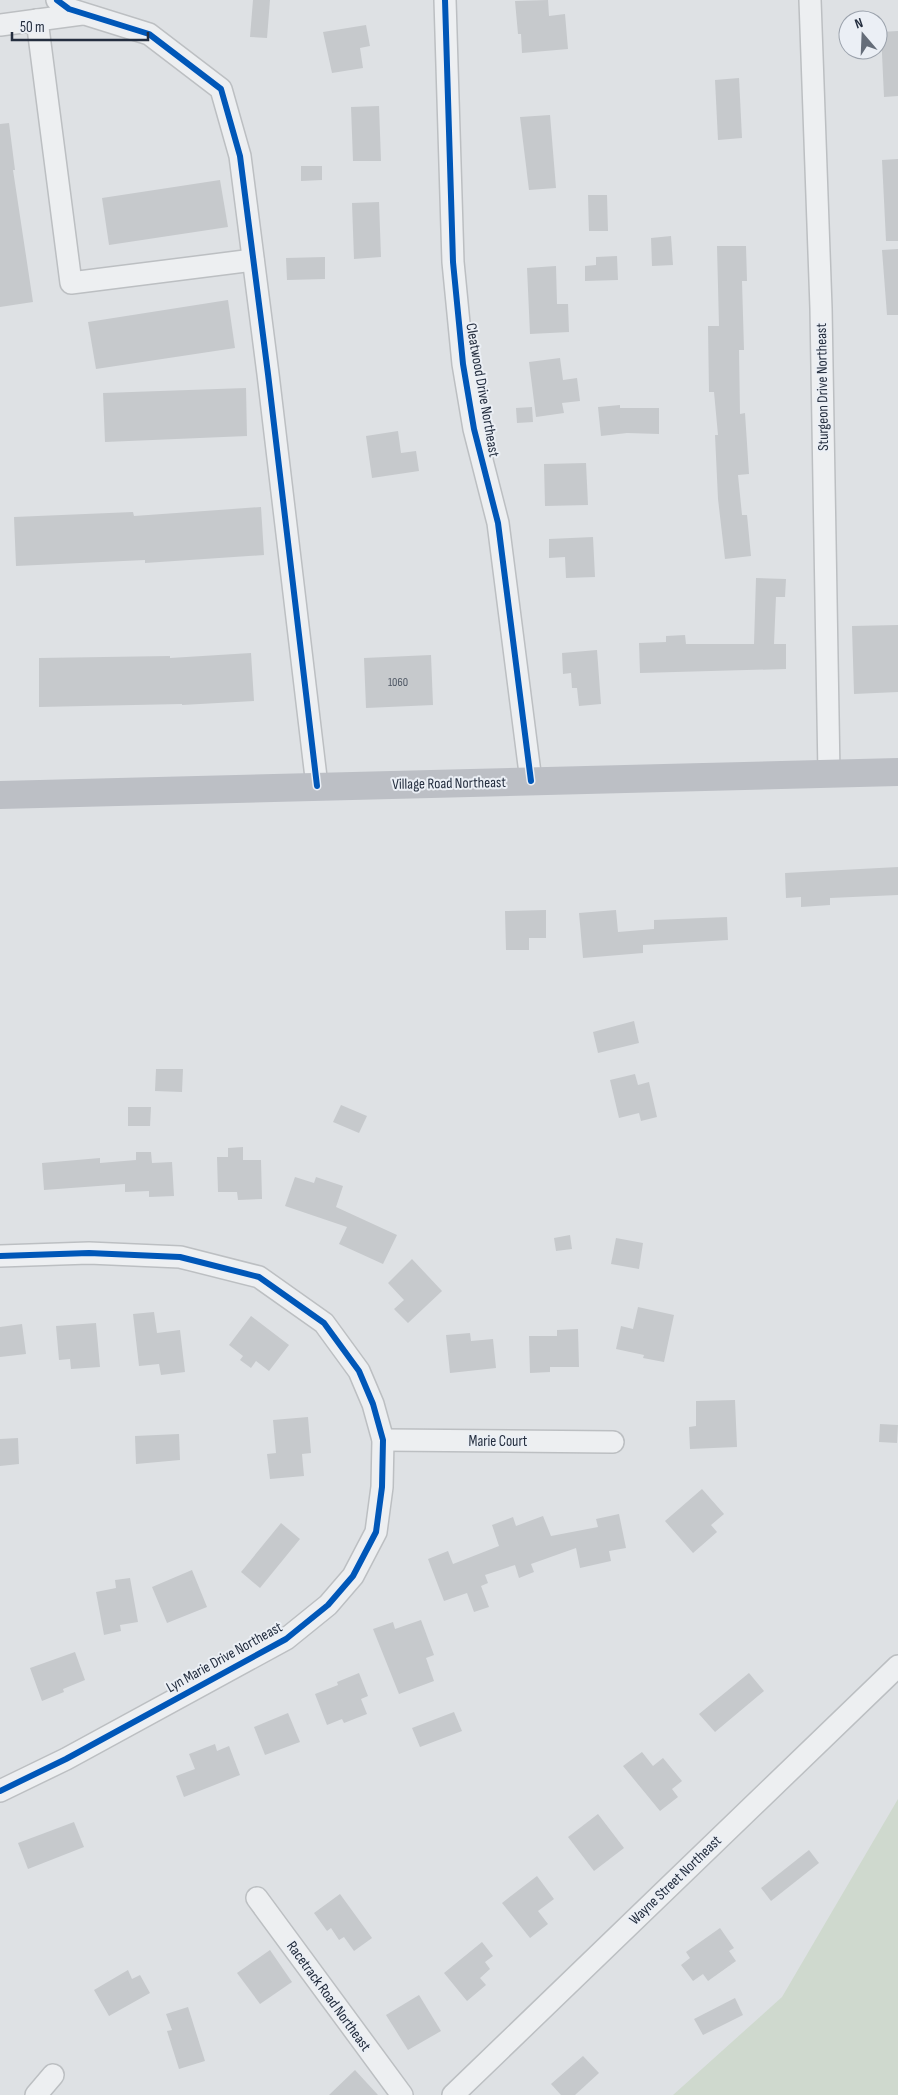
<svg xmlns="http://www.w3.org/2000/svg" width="898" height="2095" viewBox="0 0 898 2095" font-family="'Sofia Sans Condensed',sans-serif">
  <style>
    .green { fill: #cfd9ce }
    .building { fill: #c6c9cc }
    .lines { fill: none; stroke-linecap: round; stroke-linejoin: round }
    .street-casing { stroke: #bcbfc2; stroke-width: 24 }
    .street { stroke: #edeff1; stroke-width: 21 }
    .secondary { stroke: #bcbfc5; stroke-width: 28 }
    .cycleway-casing { stroke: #ebeff5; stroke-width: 9 }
    .cycleway { stroke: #0057b8; stroke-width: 6 }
    .labels { text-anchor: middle; stroke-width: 4; stroke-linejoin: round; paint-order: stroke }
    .number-label { font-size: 12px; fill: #4d5663 }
    .street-label { font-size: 15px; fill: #242e3f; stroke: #ebeff5 }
  </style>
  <rect width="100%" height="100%" fill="#dee1e4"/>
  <!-- green -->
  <polygon class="green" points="898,1799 898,2095 673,2095 782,1997"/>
  <!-- building -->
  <g class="building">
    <polygon points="253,0 270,0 267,38 250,37"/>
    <polygon points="548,0 549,16 565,14 568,49 522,53 521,34 518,34 515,1"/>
    <polygon points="366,25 370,46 360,48 363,68 332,73 323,32"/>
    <polygon points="898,31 898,96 884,97 881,32"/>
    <polygon points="739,78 742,138 718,140 715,80"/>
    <polygon points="379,106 381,161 353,161 351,107"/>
    <polygon points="550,115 556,188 529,190 520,117"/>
    <polygon points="9,123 15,170 13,170 33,302 0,307 0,124"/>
    <polygon points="898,159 898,241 886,241 882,160"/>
    <polygon points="301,166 322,166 322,180 301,181"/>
    <polygon points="220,180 228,227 109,245 102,198"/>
    <polygon points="588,195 607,195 608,231 589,231"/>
    <polygon points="379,202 381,257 354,259 352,203"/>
    <polygon points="671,236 673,265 652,266 651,238"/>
    <polygon points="717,246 746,246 747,281 742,281 744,350 739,350 740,414 745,413 749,474 738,475 742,515 747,515 751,556 725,559 718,499 715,435 718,435 714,392 709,392 708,326 719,326"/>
    <polygon points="898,249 898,315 887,315 882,250"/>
    <polygon points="617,256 618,280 585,281 585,266 596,265 596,257"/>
    <polygon points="325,257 325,279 287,280 286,258"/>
    <polygon points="556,266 557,304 568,304 569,332 530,334 527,268"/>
    <polygon points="228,300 235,348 96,369 88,322"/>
    <polygon points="560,358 563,380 577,378 580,401 562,403 564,413 536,417 529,362"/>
    <polygon points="246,388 247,436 105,442 103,393"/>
    <polygon points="620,405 620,408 659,408 659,434 627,433 601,436 598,407"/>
    <polygon points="532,407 533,422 517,423 516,408"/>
    <polygon points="398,431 401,453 416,451 419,471 372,478 366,436"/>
    <polygon points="586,463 588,505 545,506 544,464"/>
    <polygon points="261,507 264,555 145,563 145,560 16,566 14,517 133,512 134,516"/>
    <polygon points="593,537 595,577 566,578 565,557 549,558 549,539"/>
    <polygon points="756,578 786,579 785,597 776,597 774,644 786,644 786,669 640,673 639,643 666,642 666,636 685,635 686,644 754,644"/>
    <polygon points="898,625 898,692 854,694 852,626"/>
    <polygon points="597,650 601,704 579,706 577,688 572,688 571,673 563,674 562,653"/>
    <polygon points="251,653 254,701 182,705 182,704 39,707 39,658 170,656 170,658"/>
    <polygon points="431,655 433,705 366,708 364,658"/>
    <polygon points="898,867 898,895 830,898 830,905 801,907 801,897 786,898 785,873"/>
    <polygon points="546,910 546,938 529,938 529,950 506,950 505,911"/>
    <polygon points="616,910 618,932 654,929 654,920 727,917 728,940 643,945 643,953 583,958 579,913"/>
    <polygon points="634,1021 639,1043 598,1053 593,1032"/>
    <polygon points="156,1069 183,1069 182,1092 155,1091"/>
    <polygon points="635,1074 638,1085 649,1082 657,1117 641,1121 639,1113 619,1118 610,1080"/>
    <polygon points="341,1105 367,1116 359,1133 333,1122"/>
    <polygon points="128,1107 151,1107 150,1126 128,1126"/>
    <polygon points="243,1147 243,1160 261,1160 262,1199 238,1200 237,1192 218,1192 217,1157 228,1157 228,1148"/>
    <polygon points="136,1152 151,1152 152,1163 172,1162 174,1196 149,1197 149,1191 125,1192 125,1184 44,1190 42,1163 100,1158 100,1163 136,1160"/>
    <polygon points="295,1177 314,1183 316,1177 343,1186 336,1207 397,1235 383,1264 339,1244 347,1227 285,1206"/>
    <polygon points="570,1235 572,1249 556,1251 554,1238"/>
    <polygon points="616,1238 643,1243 639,1269 611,1264"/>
    <polygon points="412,1259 442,1291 408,1323 394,1309 404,1300 388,1283"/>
    <polygon points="638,1307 674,1315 664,1362 643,1358 644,1355 616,1349 621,1326 633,1329"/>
    <polygon points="154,1312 157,1333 180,1330 185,1372 161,1375 159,1364 139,1366 133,1314"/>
    <polygon points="251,1316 289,1345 269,1371 256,1361 251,1368 240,1360 243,1356 229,1345"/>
    <polygon points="96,1323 100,1367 71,1369 70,1359 59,1360 56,1326"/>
    <polygon points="22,1324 26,1354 0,1357 0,1327"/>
    <polygon points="578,1329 579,1367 550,1367 550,1372 530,1373 529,1336 557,1336 557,1330"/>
    <polygon points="470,1333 471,1341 493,1339 496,1368 450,1373 446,1335"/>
    <polygon points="735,1400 737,1447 690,1449 689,1427 696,1426 696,1401"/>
    <polygon points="308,1417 311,1453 302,1454 304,1476 270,1479 267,1454 276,1453 273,1420"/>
    <polygon points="880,1424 898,1425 897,1443 879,1442"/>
    <polygon points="179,1434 180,1460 136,1464 135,1436"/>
    <polygon points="18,1438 19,1464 0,1466 0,1439"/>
    <polygon points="702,1489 724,1514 711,1525 717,1532 693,1553 665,1521"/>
    <polygon points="619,1514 626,1548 609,1551 611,1561 580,1568 576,1548 531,1564 534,1572 519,1578 515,1565 485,1575 488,1583 481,1586 489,1607 474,1612 467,1593 444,1601 428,1559 448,1551 453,1564 499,1546 492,1525 513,1517 516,1526 543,1516 551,1536 598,1527 596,1519"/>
    <polygon points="281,1523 300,1539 260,1588 241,1572"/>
    <polygon points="192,1570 207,1607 167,1623 152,1587"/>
    <polygon points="130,1578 138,1622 120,1625 121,1631 104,1635 96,1592 116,1588 115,1580"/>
    <polygon points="421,1620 434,1655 426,1658 434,1681 399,1694 373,1629 393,1622 395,1629"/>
    <polygon points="75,1652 85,1680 63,1689 64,1692 42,1701 30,1668"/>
    <polygon points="359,1673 368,1696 361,1699 367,1714 344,1723 342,1719 327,1725 315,1694 338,1685 337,1682"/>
    <polygon points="749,1673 764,1691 715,1732 699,1714"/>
    <polygon points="454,1712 462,1731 420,1747 412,1728"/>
    <polygon points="288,1713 300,1742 265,1755 254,1727"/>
    <polygon points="215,1744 217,1751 229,1746 240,1775 184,1797 176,1776 195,1769 189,1754"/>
    <polygon points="642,1752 653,1766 663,1758 682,1781 672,1789 678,1797 660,1811 623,1766"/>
    <polygon points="598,1814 624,1848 594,1871 568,1837"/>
    <polygon points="74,1822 84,1847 28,1869 18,1843"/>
    <polygon points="809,1850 819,1863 771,1901 761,1888"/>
    <polygon points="537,1876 554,1899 538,1911 548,1924 530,1938 502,1903"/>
    <polygon points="340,1894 372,1938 354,1951 344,1937 339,1940 331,1928 327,1931 314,1913"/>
    <polygon points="720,1928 734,1948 729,1951 736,1961 708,1981 703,1974 693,1981 681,1965 690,1958 686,1952"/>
    <polygon points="482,1942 493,1956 485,1962 490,1969 480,1978 486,1985 467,2001 444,1973"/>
    <polygon points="270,1950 292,1982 260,2004 237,1973"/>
    <polygon points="128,1970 132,1979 140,1975 150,1993 109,2016 94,1990"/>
    <polygon points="419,1995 441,2031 408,2050 386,2015"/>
    <polygon points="735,1998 743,2015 703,2035 694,2019"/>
    <polygon points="188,2007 205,2061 179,2069 167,2031 172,2030 166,2014"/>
    <polygon points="583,2056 599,2073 575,2095 561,2095 551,2084"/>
    <polygon points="355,2070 378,2095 329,2095"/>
  </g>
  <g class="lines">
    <!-- street casing -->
    <g class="street-casing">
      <g id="street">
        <polyline points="57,0 69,9 149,34 221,89 240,156 268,374 317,786"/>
        <polyline points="445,0 453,262 463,364 474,429 498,523 531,781"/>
        <polyline points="810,0 821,308 829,774"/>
        <polyline points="37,20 71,283 253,260"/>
        <polyline points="0,25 82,14"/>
        <polyline points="0,1256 89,1253 180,1257 259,1277 324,1323 359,1371 373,1404 383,1440 382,1487 376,1532 353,1576 328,1605 286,1639 66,1759 0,1791"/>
        <polyline points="383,1440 613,1442"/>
        <polyline points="257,1898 402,2095"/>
        <polyline points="36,2095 53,2075"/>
        <polyline points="453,2095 898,1666"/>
      </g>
    </g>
    <!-- street -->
    <use href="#street" class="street"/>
    <!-- secondary -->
    <polyline class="secondary" points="0,795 898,772"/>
    <!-- cycleway casing -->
    <g class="cycleway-casing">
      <g id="cycleway">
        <polyline points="57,0 69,9 149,34 221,89 240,156 268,374 317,786"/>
        <polyline points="445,0 453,262 463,364 474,429 498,523 531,781"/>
        <polyline points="0,1256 89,1253 180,1257 259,1277 324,1323 359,1371 373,1404 383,1440 382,1487 376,1532 353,1576 328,1605 286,1639 66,1759 0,1791"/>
      </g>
    </g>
    <!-- cycleway -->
    <use href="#cycleway" class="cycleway"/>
  </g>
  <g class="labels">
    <!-- number labels -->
    <g class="number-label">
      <text x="398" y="686">1060</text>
    </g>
    <!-- street labels -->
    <g class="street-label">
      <text transform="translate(822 387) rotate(-91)" y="5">Sturgeon Drive Northeast</text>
      <text transform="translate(483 390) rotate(80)" y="5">Cleatwood Drive Northeast</text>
      <text transform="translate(449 783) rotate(-1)" y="5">Village Road Northeast</text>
      <text x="498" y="1446">Marie Court</text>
      <text transform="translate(224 1657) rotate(-29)" y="5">Lyn Marie Drive Northeast</text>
      <text transform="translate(675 1880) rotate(-44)" y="5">Wayne Street Northeast</text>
      <text transform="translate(329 1996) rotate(54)" y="5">Racetrack Road Northeast</text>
    </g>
  </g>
  <!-- north arrow -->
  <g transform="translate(863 35) rotate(341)"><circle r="24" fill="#ebeff5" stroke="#9ba2ac"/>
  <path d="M0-4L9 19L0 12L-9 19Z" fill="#656d79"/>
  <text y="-8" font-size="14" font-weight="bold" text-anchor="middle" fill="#242e3f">N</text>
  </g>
  <!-- scale -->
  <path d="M12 32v8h136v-8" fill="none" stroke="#242e3f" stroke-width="2.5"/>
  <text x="20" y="32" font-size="15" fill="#242e3f" stroke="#ebeff5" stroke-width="4" paint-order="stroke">50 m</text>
</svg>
